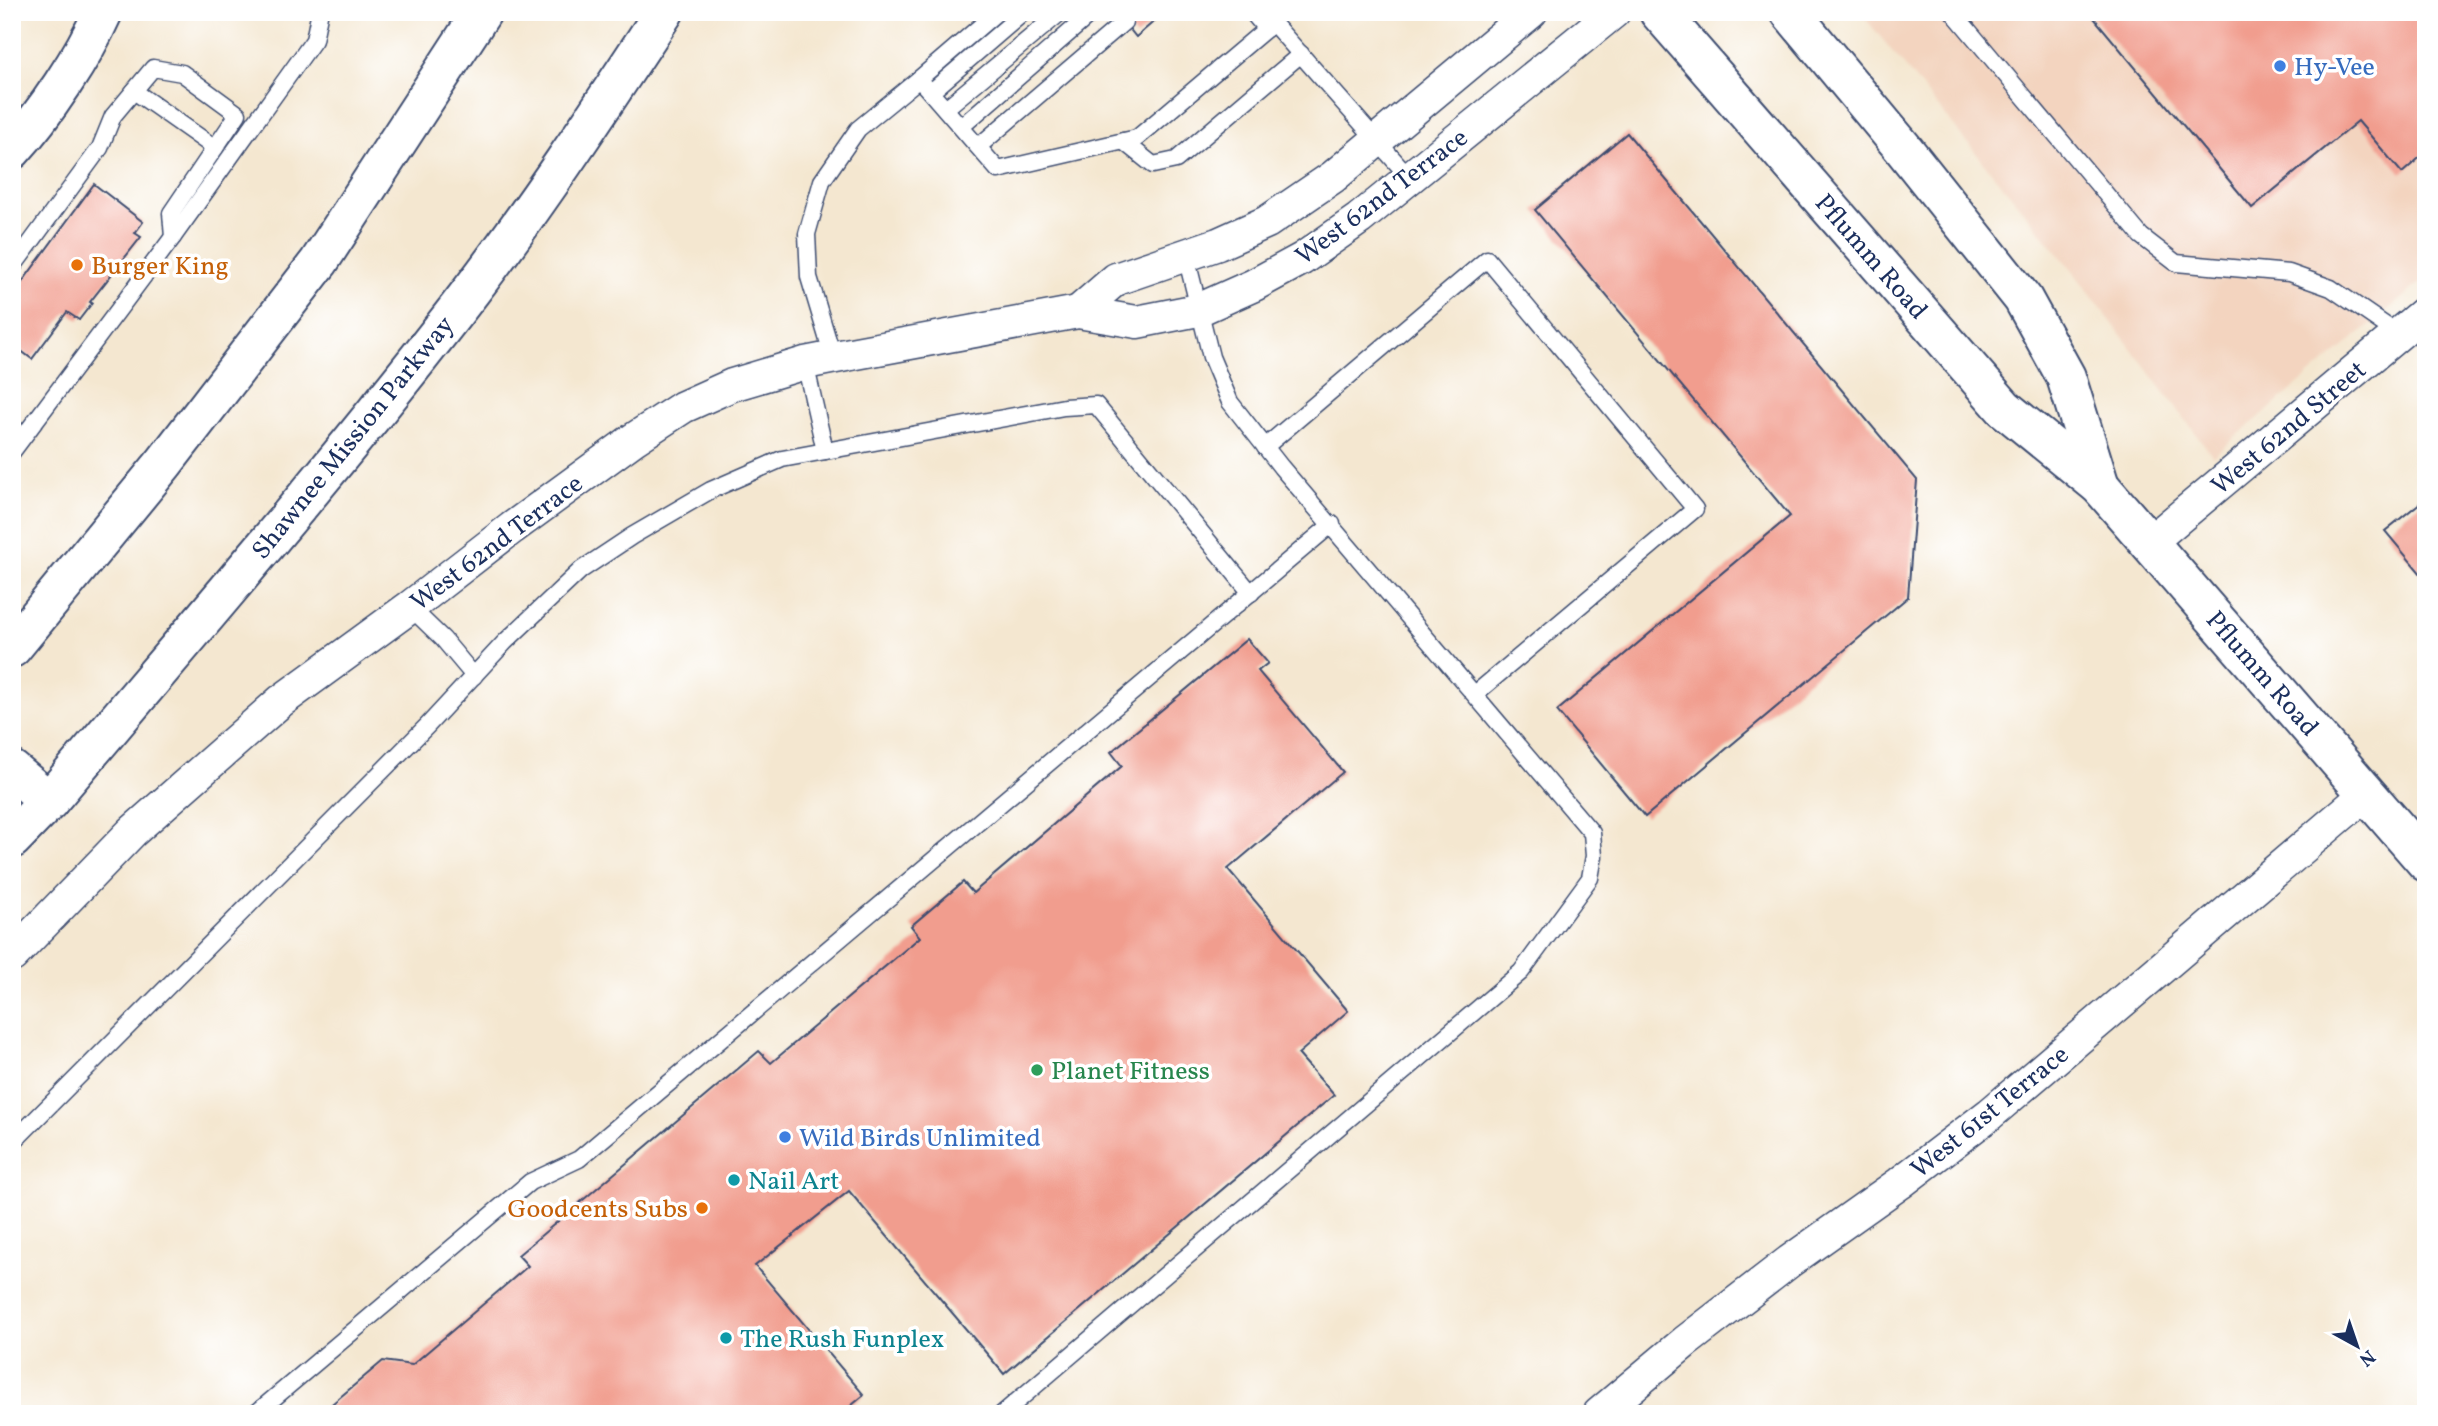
<svg xmlns="http://www.w3.org/2000/svg" width="2438" height="1426" viewBox="0 0 2438 1426" font-family="Vollkorn,serif">
  <style>
    .built { fill: #f3d4bf }
    .building { fill: #f19d8e }
    .lines { fill: none; stroke-linecap: round; stroke-linejoin: round }
    .service-casing { stroke: #3c4b6f; stroke-width: 19 }
    .minor-casing { stroke: #3c4b6f; stroke-width: 35 }
    .tertiary-casing { stroke: #3c4b6f; stroke-width: 42 }
    .secondary-casing { stroke: #3c4b6f; stroke-width: 42 }
    .trunk-casing { stroke: #3c4b6f; stroke-width: 42 }
    .service { stroke: #fff; stroke-width: 16 }
    .minor { stroke: #fff; stroke-width: 32 }
    .tertiary { stroke: #fff; stroke-width: 38 }
    .secondary { stroke: #fff; stroke-width: 38 }
    .trunk { stroke: #fff; stroke-width: 38 }
    .shop-dot { fill: #3f7fe0; stroke: #fff; stroke-width: 2.5 }
    .food-dot { fill: #e8710a; stroke: #fff; stroke-width: 2.5 }
    .leisure-dot { fill: #2e9e5b; stroke: #fff; stroke-width: 2.5 }
    .culture-dot { fill: #0f9aa8; stroke: #fff; stroke-width: 2.5 }
    .labels { text-anchor: middle; stroke-width: 7; stroke-linejoin: round; paint-order: stroke }
    .shop-label { font-size: 26px; fill: #366cbe; stroke: #fff; text-anchor: start }
    .street-label { font-size: 26px; fill: #1b2f5e; stroke: #fff }
    .food-label { font-size: 26px; fill: #c56008; stroke: #fff; text-anchor: start }
    .leisure-label { font-size: 26px; fill: #27864d; stroke: #fff; text-anchor: start }
    .culture-label { font-size: 26px; fill: #0d838f; stroke: #fff; text-anchor: start }
  </style>
  <rect width="100%" height="100%" fill="#fff"/>
  <filter id="ink" filterUnits="userSpaceOnUse"><feTurbulence type="fractalNoise" baseFrequency=".0143" numOctaves="2"/><feDisplacementMap in="SourceGraphic" scale="14" xChannelSelector="R" yChannelSelector="G"/><feConvolveMatrix kernelMatrix="1 2 1 2 8 2 1 2 1" color-interpolation-filters="sRGB"/></filter>
  <filter id="wash" filterUnits="userSpaceOnUse"><feTurbulence type="fractalNoise" baseFrequency=".00686" numOctaves="4" result="noise"/><feDisplacementMap in="SourceGraphic" scale="28" xChannelSelector="R" yChannelSelector="G"/><feGaussianBlur stdDeviation="1.57" result="paint"/><feColorMatrix in="noise" values="0 0 0 0 0 0 0 0 0 0 0 0 0 0 0 0 0 1.4 0 .05"/><feComposite in="paint" operator="in"/></filter>
  <g filter="url(#wash)">
    <rect width="100%" height="100%" fill="#f4e7d0"/>
    <!-- built -->
    <polygon class="built" points="1860,12 2426,12 2426,278 2213,456 2072,270"/>
    <g id="blocks">
      <!-- building -->
      <g class="building">
        <polygon points="1116,12 1165,12 1136,37"/>
        <polygon points="2089,12 2426,12 2426,152 2402,173 2358,121 2252,208"/>
        <polygon points="1627,133 1917,480 1908,597 1645,817 1557,711 1790,516 1535,210"/>
        <polygon points="94,184 143,222 135,233 141,237 90,302 92,303 79,320 67,312 32,359 12,344 12,304 19,296 15,292"/>
        <polygon points="2426,498 2426,580 2385,531"/>
        <polygon points="1247,639 1268,663 1258,671 1343,772 1228,869 1348,1011 1298,1054 1334,1095 1004,1374 849,1191 755,1266 864,1395 841,1414 320,1414 383,1361 412,1365 528,1266 518,1255 694,1106 759,1051 771,1063 920,937 911,926 963,882 973,893 1122,766 1111,752"/>
      </g>
    </g>
  </g>
  <g filter="url(#ink)">
    <use href="#blocks" fill-opacity="0" stroke="#3c4b6f" stroke-width="2"/>
    <g class="lines">
      <!-- service casing -->
      <g class="service-casing">
        <g id="service">
          <polyline points="1252,12 1266,29"/>
          <polyline points="1953,12 2141,236 2176,263 2289,273 2331,288 2398,334"/>
          <polyline points="919,79 997,12"/>
          <polyline points="134,91 215,148"/>
          <polyline points="931,92 1024,12"/>
          <polyline points="946,108 1061,12"/>
          <polyline points="962,126 1093,12"/>
          <polyline points="1123,141 1153,165 1176,160 1301,54"/>
          <polyline points="979,146 1124,22"/>
          <polyline points="12,268 100,148 113,116 153,68 182,73 238,114 171,213 173,237"/>
          <polyline points="833,357 809,277 807,234 822,181 858,129 919,79 998,170 1137,138 1273,23 1409,177"/>
          <polyline points="805,363 825,451"/>
          <polyline points="1265,447 1487,259 1695,509 1475,694"/>
          <polyline points="12,452 173,237 314,40 319,15"/>
          <polyline points="410,607 443,639 474,676"/>
          <polyline points="12,1143 427,726 505,642 581,570 632,536 711,490 782,459 1064,407 1096,405 1251,593"/>
          <polyline points="255,1414 530,1182 579,1159 1332,524"/>
          <polyline points="1002,1414 1521,972 1590,878 1594,856 1592,833 1281,467 1230,402 1211,357 1186,256"/>
        </g>
      </g>
      <!-- minor casing -->
      <g class="minor-casing">
        <g id="minor">
          <polyline points="1078,312 1116,279 1218,244 1267,222 1333,177 1531,12"/>
          <polyline points="2150,542 2426,311"/>
          <polyline points="12,956 132,832 281,701 410,607 512,528 634,439 683,407 732,385 805,363 856,353 1078,312 1137,322 1198,310 1254,285 1302,259 1359,219 1614,12"/>
          <polyline points="1599,1414 1685,1342 1790,1261 1900,1183 1990,1114 2366,794"/>
        </g>
      </g>
      <!-- tertiary casing -->
      <g class="tertiary-casing">
        <g id="tertiary">
          <path d="M12,150C45,114 83,57 103,12"/>
          <polyline points="12,770 49,801"/>
        </g>
      </g>
      <!-- secondary casing -->
      <g class="secondary-casing">
        <g id="secondary">
          <polyline points="1659,12 2004,408 2100,486 2426,862"/>
          <polyline points="1790,12 1902,147 2023,299 2066,377 2100,486"/>
        </g>
      </g>
      <!-- trunk casing -->
      <g class="trunk-casing">
        <g id="trunk">
          <polyline points="12,648 164,463 319,262 482,12"/>
          <path d="M12,839L49,801C191,632 337,466 471,291C540,201 602,106 664,12"/>
        </g>
      </g>
      <!-- service -->
      <use href="#service" class="service"/>
      <!-- minor -->
      <use href="#minor" class="minor"/>
      <!-- tertiary -->
      <use href="#tertiary" class="tertiary"/>
      <!-- secondary -->
      <use href="#secondary" class="secondary"/>
      <!-- trunk -->
      <use href="#trunk" class="trunk"/>
    </g>
  </g>
  <!-- markers -->
  <g class="shop-dot">
    <circle cx="2280" cy="66" r="7"/>
    <circle cx="785" cy="1137" r="7"/>
  </g>
  <g class="food-dot">
    <circle cx="77" cy="265" r="7"/>
    <circle cx="702" cy="1208" r="7"/>
  </g>
  <circle class="leisure-dot" cx="1037" cy="1070" r="7"/>
  <g class="culture-dot">
    <circle cx="734" cy="1180" r="7"/>
    <circle cx="726" cy="1338" r="7"/>
  </g>
  <g class="labels">
    <!-- shop labels -->
    <g class="shop-label">
      <text x="2294" y="75">Hy-Vee</text>
      <text x="799" y="1146">Wild Birds Unlimited</text>
    </g>
    <!-- street labels -->
    <g class="street-label">
      <text transform="translate(1381 196) rotate(-37)" y="9">West 62nd Terrace</text>
      <text transform="translate(1872 256) rotate(49)" y="9">Pflumm Road</text>
      <text transform="translate(2288 427) rotate(-40)" y="9">West 62nd Street</text>
      <text transform="translate(352 437) rotate(-51)" y="9">Shawnee Mission Parkway</text>
      <text transform="translate(496 542) rotate(-37)" y="9">West 62nd Terrace</text>
      <text transform="translate(2263 673) rotate(49)" y="9">Pflumm Road</text>
      <text transform="translate(1989 1111) rotate(-39)" y="9">West 61st Terrace</text>
    </g>
    <!-- food labels -->
    <g class="food-label">
      <text x="91" y="274">Burger King</text>
      <text x="688" y="1217" text-anchor="end">Goodcents Subs</text>
    </g>
    <!-- leisure labels -->
    <g class="leisure-label">
      <text x="1051" y="1079">Planet Fitness</text>
    </g>
    <!-- culture labels -->
    <g class="culture-label">
      <text x="748" y="1189">Nail Art</text>
      <text x="740" y="1347">The Rush Funplex</text>
    </g>
  </g>
  <!-- margin -->
  <rect width="2438" height="1426" fill="none" stroke="#fff" stroke-width="42"/>
  <!-- north arrow -->
  <g transform="translate(2357 1346) rotate(140)" stroke="#ffffff" stroke-width="5" paint-order="stroke">
  <path d="M0-5L12 26L0 18L-12 26Z" fill="#1b2f5e"/>
  <text y="-10" font-size="19" font-weight="bold" text-anchor="middle" fill="#1b2f5e">N</text>
  </g>
</svg>
